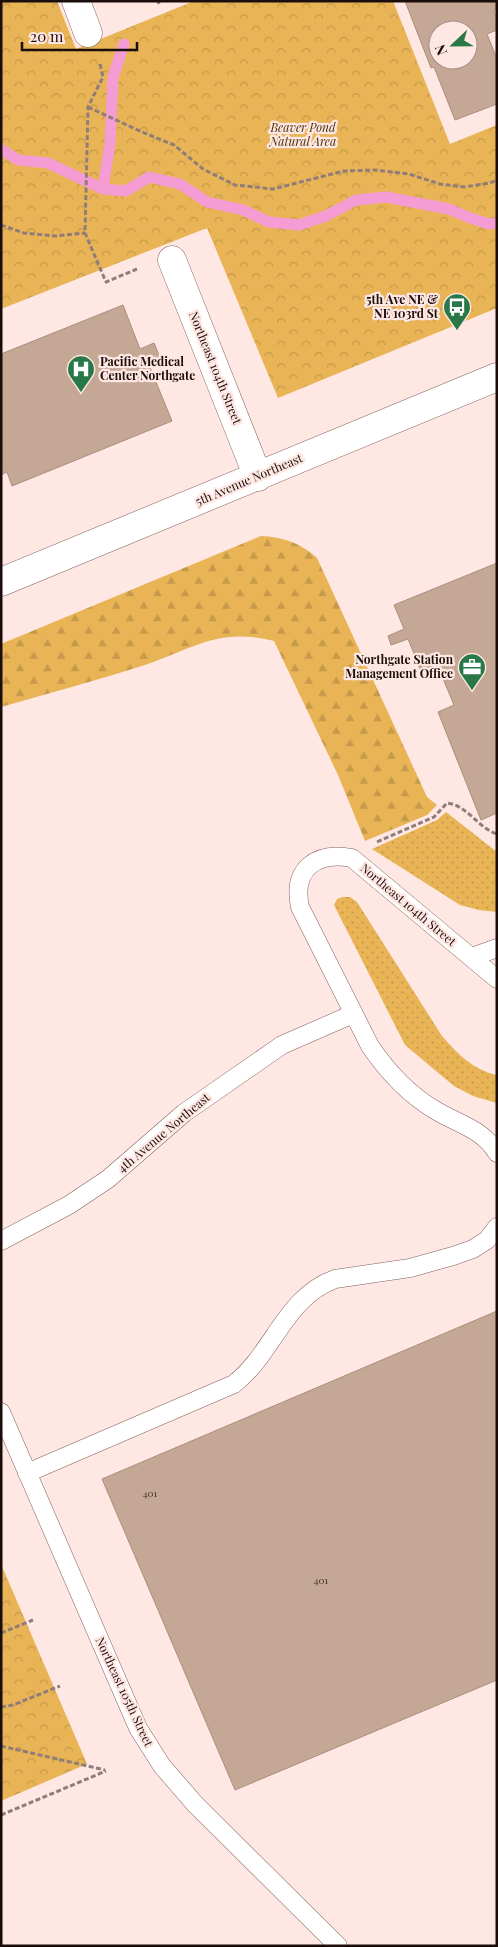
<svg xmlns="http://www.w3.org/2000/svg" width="498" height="1947" viewBox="0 0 498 1947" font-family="'Playfair Display',serif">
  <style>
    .grass { fill: url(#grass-dots) }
    .forest { fill: url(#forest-firs) }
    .park { fill: url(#park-crowns) }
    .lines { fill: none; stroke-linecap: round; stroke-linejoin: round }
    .stream { stroke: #f69cd5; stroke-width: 11 }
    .building { fill: #c4a794; stroke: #ab8e7b; fill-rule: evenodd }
    .service-casing { stroke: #81615b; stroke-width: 19 }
    .minor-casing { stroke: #81615b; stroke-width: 29 }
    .secondary-casing { stroke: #81615b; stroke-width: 29 }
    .path { stroke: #907d7a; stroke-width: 3; stroke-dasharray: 5 2.5; stroke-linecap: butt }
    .service { stroke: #fff; stroke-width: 18 }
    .minor { stroke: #fff; stroke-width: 28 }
    .secondary { stroke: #fff; stroke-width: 28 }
    .labels { text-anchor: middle; stroke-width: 4.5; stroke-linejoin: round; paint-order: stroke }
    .number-label { font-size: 10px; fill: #44342d }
    .park-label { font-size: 12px; font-style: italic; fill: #463106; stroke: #ffe7e3 }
    .poi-label { font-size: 12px; font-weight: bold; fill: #1a0d0b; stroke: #ffe7e3; text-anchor: end }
    .street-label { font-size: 12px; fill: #1a0d0b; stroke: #ffe7e3 }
  </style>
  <defs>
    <pattern id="grass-dots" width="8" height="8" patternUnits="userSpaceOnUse" patternTransform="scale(1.25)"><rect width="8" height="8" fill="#e8b456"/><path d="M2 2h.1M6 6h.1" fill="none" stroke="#c69a4a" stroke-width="1.8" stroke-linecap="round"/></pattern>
    <pattern id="forest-firs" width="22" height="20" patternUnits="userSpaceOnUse" patternTransform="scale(1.25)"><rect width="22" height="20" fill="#e8b456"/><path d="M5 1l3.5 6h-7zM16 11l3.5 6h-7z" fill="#c69a4a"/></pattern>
    <pattern id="park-crowns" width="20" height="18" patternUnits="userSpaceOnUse" patternTransform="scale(1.25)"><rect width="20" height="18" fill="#e8b456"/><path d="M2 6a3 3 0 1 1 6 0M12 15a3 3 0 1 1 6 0" fill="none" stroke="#c69a4a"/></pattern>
  </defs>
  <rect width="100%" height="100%" fill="#ffe7e3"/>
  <!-- grass -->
  <g class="grass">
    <polygon points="446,812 497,852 497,912 479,910 460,905 372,849 437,820"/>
    <path d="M343,897H350L357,902L442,1036C458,1054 473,1070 497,1075V1103L473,1096L454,1086L405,1045L334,905L337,899Z"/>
  </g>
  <!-- forest -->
  <path class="forest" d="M261,536C283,537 301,543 317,558L427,797L437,805L427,815L365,841L338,775L274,641C219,627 194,648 145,665C98,680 49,693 1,707V644Z"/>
  <!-- park -->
  <g class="park">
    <polygon points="1,1 57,1 76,49 194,1 393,1 450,144 497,125 497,308 278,398 207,228 1,309"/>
    <polygon points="1,1564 87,1764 1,1801"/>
  </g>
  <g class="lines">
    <!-- stream -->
    <g class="stream">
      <polyline points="1,149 18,160 48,163 103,189 126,191 149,177 180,184 207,202 243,210 269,222 299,225 326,216 356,200 386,197 449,209 470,218 489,224 497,223"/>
      <polyline points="103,189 110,143 113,77 124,44"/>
    </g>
  </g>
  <!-- building -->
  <g class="building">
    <path d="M405,1H497V9L494,10L497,18V30L487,34L497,59V104L455,120L434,67L431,68ZM438,30H468V60H438Z"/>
    <polygon points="123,305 140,349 154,343 161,360 149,365 172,421 12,486 7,472 1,475 1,354"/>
    <polygon points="497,563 497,813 481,820 438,712 454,705 439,669 423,676 408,639 391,645 388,636 404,629 394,605"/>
    <polygon points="497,1311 497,1680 235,1790 102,1479"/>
  </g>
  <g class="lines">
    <!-- service casing -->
    <g class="service-casing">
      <g id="service">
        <polyline points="472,957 497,948"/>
        <path d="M497,979L352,858C316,851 292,869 300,907L370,1046C387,1071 408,1094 435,1110C458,1124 483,1129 497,1153"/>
        <polyline points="1,1241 69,1205 108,1179 184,1113 282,1045 353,1014"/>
        <polyline points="1,1412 138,1728 162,1766 195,1804 338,1946"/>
        <path d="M27,1473L234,1384C273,1354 285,1297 335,1279L410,1268L453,1256L473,1249L487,1240L497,1227"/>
      </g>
    </g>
    <!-- minor casing -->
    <g class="minor-casing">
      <g id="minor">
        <polyline points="76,1 88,33"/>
        <polyline points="172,260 258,477"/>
      </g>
    </g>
    <!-- secondary casing -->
    <g class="secondary-casing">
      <polyline id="secondary" points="1,582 497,377"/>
    </g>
    <!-- path -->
    <g class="path">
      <polyline points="158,1 159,4"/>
      <polyline points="100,64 103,77 88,107 85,233 106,282 137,269"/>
      <polyline points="88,107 142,132 174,145 203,169 235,185 273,189 344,171 375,170 409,174 440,184 464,187 490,183 497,180"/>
      <polyline points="1,225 24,233 55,236 85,233"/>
      <path d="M377,842L434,817L447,803C467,805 478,828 497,834"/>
      <polyline points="1,1633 33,1620"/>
      <polyline points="1,1707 13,1705 60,1686"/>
      <polyline points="1,1746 105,1770"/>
      <polyline points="1,1815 106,1771"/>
    </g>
    <!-- service -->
    <use href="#service" class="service"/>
    <!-- minor -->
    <use href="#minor" class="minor"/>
    <!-- secondary -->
    <use href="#secondary" class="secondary"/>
  </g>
  <!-- icons -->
  <defs>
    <g id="bus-pin" transform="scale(1.4375)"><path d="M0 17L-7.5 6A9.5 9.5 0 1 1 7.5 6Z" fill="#297848" stroke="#ffe7e3"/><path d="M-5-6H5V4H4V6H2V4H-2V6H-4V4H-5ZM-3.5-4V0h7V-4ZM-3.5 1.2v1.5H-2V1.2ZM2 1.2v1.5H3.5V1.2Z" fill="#fff"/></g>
    <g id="hospital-pin" transform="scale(1.4375)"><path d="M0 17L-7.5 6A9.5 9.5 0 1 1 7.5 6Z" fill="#297848" stroke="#ffe7e3"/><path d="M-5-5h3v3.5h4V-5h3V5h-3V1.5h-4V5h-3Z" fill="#fff"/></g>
    <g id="office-pin" transform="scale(1.4375)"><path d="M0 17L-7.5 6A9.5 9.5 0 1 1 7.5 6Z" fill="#297848" stroke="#ffe7e3"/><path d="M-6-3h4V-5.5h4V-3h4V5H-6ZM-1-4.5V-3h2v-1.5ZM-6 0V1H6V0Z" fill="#fff"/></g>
  </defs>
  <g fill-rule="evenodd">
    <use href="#bus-pin" x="457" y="307"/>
    <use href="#hospital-pin" x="81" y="369"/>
    <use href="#office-pin" x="472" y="667"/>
  </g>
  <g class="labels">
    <!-- number labels -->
    <g class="number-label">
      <text x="150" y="1497">401</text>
      <text x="321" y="1584">401</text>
    </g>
    <!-- park labels -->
    <g class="park-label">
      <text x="303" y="132">Beaver Pond<tspan x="303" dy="14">Natural Area</tspan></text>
    </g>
    <!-- poi labels -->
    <g class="poi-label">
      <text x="438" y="304">5th Ave NE &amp;<tspan x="438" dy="14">NE 103rd St</tspan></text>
      <text x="100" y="366" text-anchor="start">Pacific Medical<tspan x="100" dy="14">Center Northgate</tspan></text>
      <text x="453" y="664">Northgate Station<tspan x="453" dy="14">Management Office</tspan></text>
    </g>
    <!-- street labels -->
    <g class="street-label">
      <text transform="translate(215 368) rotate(68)" y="4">Northeast 104th Street</text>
      <text transform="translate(249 480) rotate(-23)" y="4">5th Avenue Northeast</text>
      <text transform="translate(408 905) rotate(40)" y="4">Northeast 104th Street</text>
      <text transform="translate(164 1133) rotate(-40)" y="4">4th Avenue Northeast</text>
      <text transform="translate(124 1692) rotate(65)" y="4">Northeast 105th Street</text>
    </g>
  </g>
  <!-- border -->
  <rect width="498" height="1947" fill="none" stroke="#1a0d0b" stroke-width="5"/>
  <!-- north arrow -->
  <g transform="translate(453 45) rotate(248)"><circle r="24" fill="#ffe7e3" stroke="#a3908d"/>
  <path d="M0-4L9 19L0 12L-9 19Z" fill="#297848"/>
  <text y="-8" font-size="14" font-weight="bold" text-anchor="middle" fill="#1a0d0b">N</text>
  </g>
  <!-- scale -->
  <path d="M22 42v8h115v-8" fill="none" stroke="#1a0d0b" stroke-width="2.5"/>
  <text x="30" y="42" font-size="15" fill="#1a0d0b" stroke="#ffe7e3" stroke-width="4" paint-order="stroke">20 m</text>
</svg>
